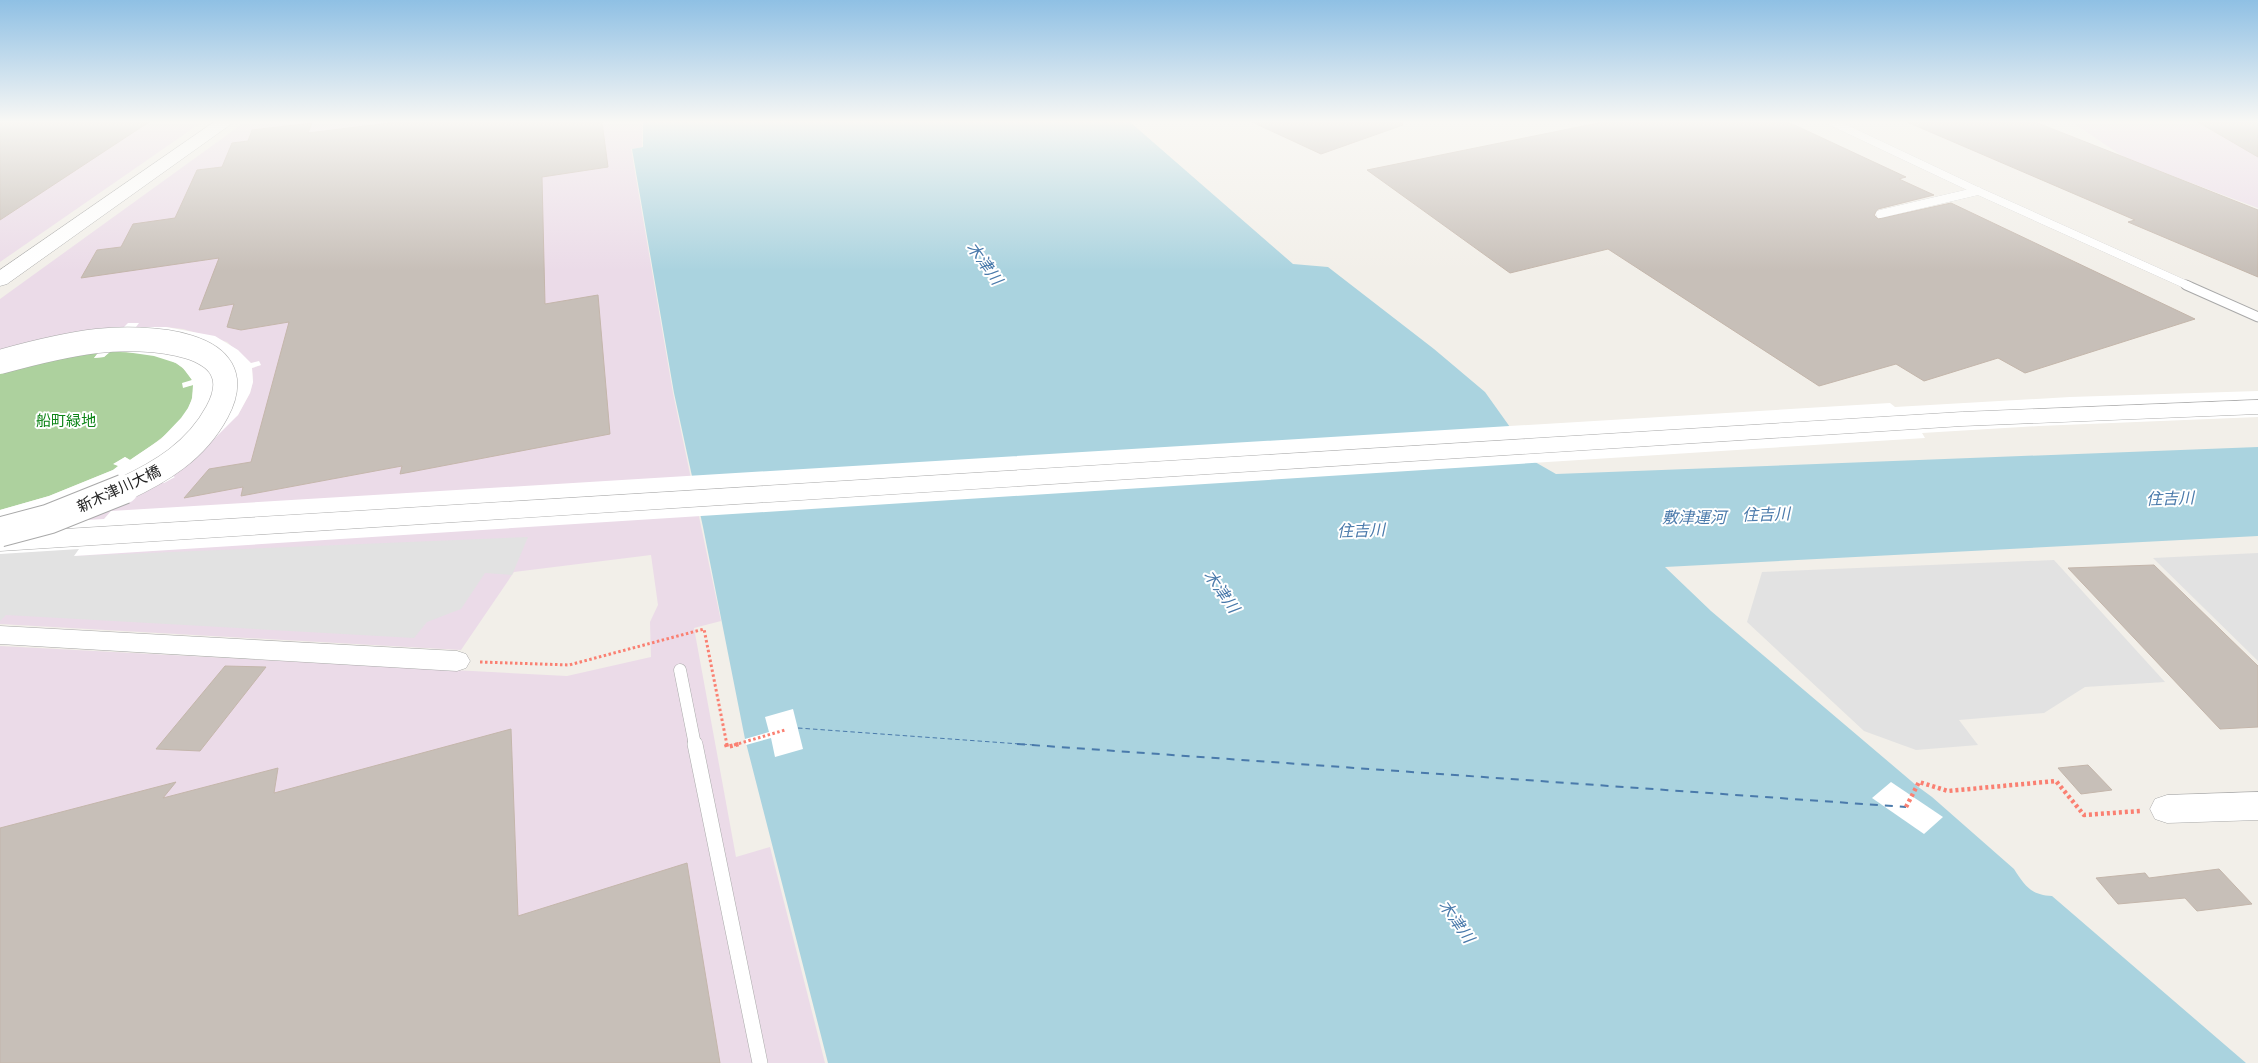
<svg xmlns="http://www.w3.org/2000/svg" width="2258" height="1063" viewBox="0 0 2258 1063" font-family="Overpass,'Noto Sans JP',sans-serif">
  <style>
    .industrial { fill: #ebdbe8 }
    .forest { fill: #add19e }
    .parking { fill: #e2e2e2 }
    .water { fill: #aad3df }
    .pier { fill: #fff }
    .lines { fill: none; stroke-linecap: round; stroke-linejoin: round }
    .ferry-far1 { stroke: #4a7aab; stroke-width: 1; stroke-dasharray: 4.5 3; stroke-linecap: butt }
    .ferry { stroke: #4a7aab; stroke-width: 2; stroke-dasharray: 8 7; stroke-linecap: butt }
    .building { fill: #c7bfb8; stroke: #c4b6ab }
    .service-far3-casing { stroke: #a9a9a9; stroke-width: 8 }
    .service-far2-casing { stroke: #a9a9a9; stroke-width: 11 }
    .service-far1-casing { stroke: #a9a9a9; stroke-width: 13 }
    .service-casing { stroke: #a9a9a9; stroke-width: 16 }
    .minor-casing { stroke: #a9a9a9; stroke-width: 1 }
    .tertiary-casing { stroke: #a9a9a9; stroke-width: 1 }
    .path-far1 { stroke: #fa8072; stroke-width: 3; stroke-dasharray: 2.5 2.5; stroke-linecap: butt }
    .path { stroke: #fa8072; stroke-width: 4.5; stroke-dasharray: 3 3; stroke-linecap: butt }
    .service-far3 { stroke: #fff; stroke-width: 8 }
    .service-far2 { stroke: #fff; stroke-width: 9 }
    .service-far1 { stroke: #fff; stroke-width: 12 }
    .service { stroke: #fff; stroke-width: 15 }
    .minor { fill: #fff; fill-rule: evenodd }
    .tertiary { fill: #fff; fill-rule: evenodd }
    .tertiary-bridge-far1-casing { stroke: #a9a9a9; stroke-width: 25; stroke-linecap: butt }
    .tertiary-bridge-casing { stroke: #a9a9a9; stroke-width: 31; stroke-linecap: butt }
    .tertiary-bridge-far1 { stroke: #fff; stroke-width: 24 }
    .tertiary-bridge { stroke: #fff; stroke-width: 29 }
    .labels { text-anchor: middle; stroke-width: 4; stroke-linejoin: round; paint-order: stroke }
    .park-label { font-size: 15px; fill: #0c8416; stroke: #fff }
    .street-label { font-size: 15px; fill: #222; stroke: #fff }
    .water-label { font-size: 16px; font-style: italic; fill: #4a7aab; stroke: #fff }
  </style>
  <rect width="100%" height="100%" fill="#f2efe9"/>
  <!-- industrial -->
  <g class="industrial">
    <polygon points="0,122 202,122 0,262"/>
    <polygon points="245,122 642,122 642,147 631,149 673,393 721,621 694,628 736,857 770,847 825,1063 0,1063 0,646 567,676 651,657 650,622 658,605 651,555 514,572 461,650 0,624 0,541 167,474 238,415 250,393 253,382 252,368 261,365 251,364 227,342 183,329 166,327 107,328 0,351 0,299"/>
    <polygon points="2072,122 2258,122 2258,208 2125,158"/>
  </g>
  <!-- forest -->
  <path class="forest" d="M109,352C136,352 178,352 192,380L183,387L193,385C196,419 155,443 130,460L125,457L114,464L119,466L113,470L49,496L0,510V373L54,359L98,353L94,358L104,357Z"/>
  <!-- parking -->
  <g class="parking">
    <polygon points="528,537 512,575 485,573 461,609 427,622 414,638 6,615 0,621 0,553 80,548 75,556"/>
    <polygon points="2258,553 2258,661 2153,558"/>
    <polygon points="2054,560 2165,682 2085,687 2044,713 1959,720 1978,745 1916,750 1864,731 1747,622 1762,572"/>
  </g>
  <!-- water -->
  <path class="water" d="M643,122H1130L1293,264L1328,267L1434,349L1485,392L1535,462L1556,474L2258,447V536L1665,567L1711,611L1917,786L1932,797L2014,869C2025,886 2031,895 2052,896L2246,1063H828L745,739L703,527L674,393L632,149L643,147Z"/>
  <!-- pier -->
  <g class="pier">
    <polygon points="128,323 139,323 136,327 166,327 215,336 238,350 251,363 259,361 261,365 252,368 253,382 250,393 238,415 209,444 168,474 175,477 164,483 157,480 67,521 104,519 111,511 1890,403 1895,407 2070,397 2258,391 2258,417 2039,426 1922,433 1925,438 74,556 79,549 0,554 0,510 49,496 113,470 118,466 113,464 125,457 130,460 161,439 181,418 188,408 192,399 193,385 183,388 182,383 192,380 183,368 176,363 154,356 126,352 110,352 104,357 94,358 98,353 107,328 124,327"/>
    <polygon points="793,709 803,749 775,757 771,738 746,745 745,739 769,732 765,717"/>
    <polygon points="1891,782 1943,817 1924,834 1872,798"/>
  </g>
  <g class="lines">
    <!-- ferry-far1 -->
    <polyline class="ferry-far1" points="798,728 1034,745"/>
    <!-- ferry -->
    <polyline class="ferry" points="1017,744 1906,807"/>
  </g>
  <!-- building -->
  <g class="building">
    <polygon points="0,122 149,122 0,220"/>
    <polygon points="397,122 602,122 608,167 542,177 545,304 598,295 610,434 400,474 402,466 241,496 243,487 184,498 209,469 251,462 289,322 241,330 227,327 234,304 199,310 219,258 81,278 97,250 121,247 133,224 175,218 197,170 222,167 232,143 248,141 252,130 312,123 308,133"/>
    <polygon points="1252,122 1402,122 1403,125 1321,154"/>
    <polygon points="1603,122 1788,122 1906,177 1899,179 1934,195 1878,209 1874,215 1878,219 1951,203 2195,319 2025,373 1998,358 1924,381 1896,364 1819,386 1608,249 1510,273 1367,170"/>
    <polygon points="1907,122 2035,122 2258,210 2258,277 2128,222 2135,220"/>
    <polygon points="2198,122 2258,122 2258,157"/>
    <polygon points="2154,565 2258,666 2258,727 2220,729 2068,568"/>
    <polygon points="225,666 266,667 200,751 156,749"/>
    <polygon points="511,729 518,916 687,863 720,1063 0,1063 0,828 176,782 163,798 278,768 274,793"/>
    <polygon points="2088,765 2112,790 2081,794 2058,768"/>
    <polygon points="2219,869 2252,904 2197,911 2185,898 2118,904 2096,878 2145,873 2149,878"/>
  </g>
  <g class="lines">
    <!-- service-far3 casing -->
    <g class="service-far3-casing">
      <g id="service-far3">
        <polyline points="1832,122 1978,191 2189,286"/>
        <polyline points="1880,214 1978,191"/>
      </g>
    </g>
    <!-- service-far2 casing -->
    <g class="service-far2-casing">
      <polyline id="service-far2" points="2186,285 2258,317"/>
    </g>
    <!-- service-far1 casing -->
    <g class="service-far1-casing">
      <polyline id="service-far1" points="680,670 695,745"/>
    </g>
    <!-- service casing -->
    <g class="service-casing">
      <polyline id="service" points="695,744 760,1063"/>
    </g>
    <!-- minor casing -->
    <g class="minor-casing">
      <polygon id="minor" points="0,626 457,651 466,654 470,661 466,668 457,671 0,644"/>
    </g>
    <!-- tertiary casing -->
    <g class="tertiary-casing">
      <g id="tertiary">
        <polygon points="214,122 234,122 7,284 0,286 0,270"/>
        <polygon points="2258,400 2258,414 1962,426 0,551 0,533 1962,412"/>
        <polygon points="2258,792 2258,820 2167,823 2155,819 2150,809 2155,799 2167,795"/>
      </g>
    </g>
    <!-- path-far1 -->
    <g class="path-far1">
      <polyline points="480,662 569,665 704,629 727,745"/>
      <polyline points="734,745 785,730"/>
    </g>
    <!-- path -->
    <g class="path">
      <polyline points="726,744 727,747 739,744"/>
      <polyline points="1906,807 1919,782 1948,791 2056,781 2084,815 2140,811"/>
    </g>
    <!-- service-far3 -->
    <use href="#service-far3" class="service-far3"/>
    <!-- service-far2 -->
    <use href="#service-far2" class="service-far2"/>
    <!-- service-far1 -->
    <use href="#service-far1" class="service-far1"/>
    <!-- service -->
    <use href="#service" class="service"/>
    <!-- minor -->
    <use href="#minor" class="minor"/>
    <!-- tertiary -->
    <use href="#tertiary" class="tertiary"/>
    <!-- tertiary-bridge-far1 casing -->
    <g class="tertiary-bridge-far1-casing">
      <path id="tertiary-bridge-far1" d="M0,362C32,353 64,345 97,341C141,336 257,338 217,412C196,451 161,472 122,490"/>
    </g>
    <!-- tertiary-bridge casing -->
    <g class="tertiary-bridge-casing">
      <polyline id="tertiary-bridge" points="0,532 49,519 124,489"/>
    </g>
    <!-- tertiary-bridge-far1 -->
    <use href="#tertiary-bridge-far1" class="tertiary-bridge-far1"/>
    <!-- tertiary-bridge -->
    <use href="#tertiary-bridge" class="tertiary-bridge"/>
  </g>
  <!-- sky -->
  <linearGradient id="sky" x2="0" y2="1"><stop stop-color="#8fc0e4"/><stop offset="0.45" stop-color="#f9f8f5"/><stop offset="1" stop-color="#f9f8f5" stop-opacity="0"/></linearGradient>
  <rect width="2258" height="271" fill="url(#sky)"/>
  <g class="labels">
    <!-- park labels -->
    <g class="park-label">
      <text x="66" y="426">船町緑地</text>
    </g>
    <!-- street labels -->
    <g class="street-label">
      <text transform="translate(119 489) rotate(-25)" y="5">新木津川大橋</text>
    </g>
    <!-- water labels -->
    <g class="water-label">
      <text transform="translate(985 263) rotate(54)" y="6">木津川</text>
      <text transform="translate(2170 498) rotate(-2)" y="6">住吉川</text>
      <text transform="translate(1766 514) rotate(-2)" y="6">住吉川</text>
      <text x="1694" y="523">敷津運河</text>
      <text transform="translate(1361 530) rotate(-2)" y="6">住吉川</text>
      <text transform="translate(1222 591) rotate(55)" y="6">木津川</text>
      <text transform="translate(1457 921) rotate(55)" y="6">木津川</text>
    </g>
  </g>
</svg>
